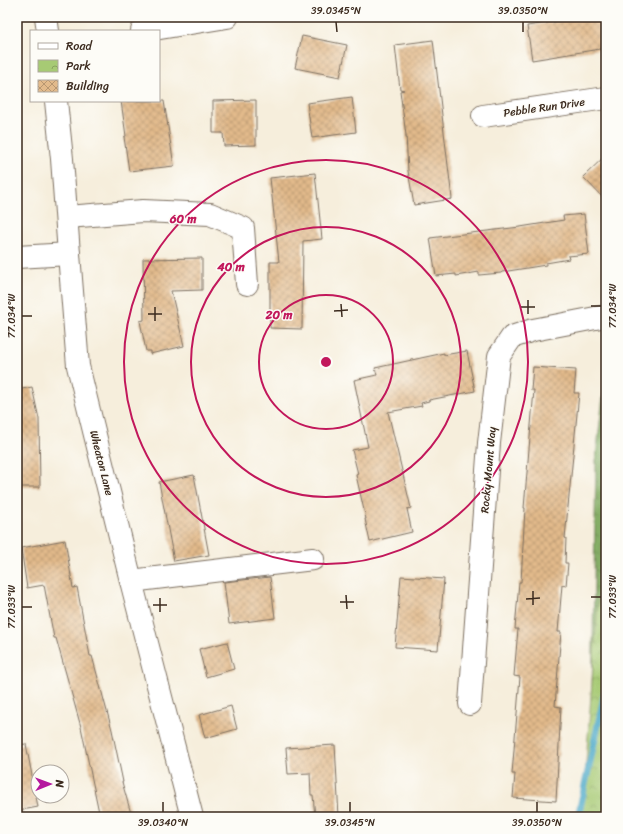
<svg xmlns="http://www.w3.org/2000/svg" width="623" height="834" viewBox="0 0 623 834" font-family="Sriracha,sans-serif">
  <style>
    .forest { fill: url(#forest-crowns); stroke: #606c42 }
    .park { fill: url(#park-crowns); stroke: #717a49 }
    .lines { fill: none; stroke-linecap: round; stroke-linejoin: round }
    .stream { stroke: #49a7c7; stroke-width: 7 }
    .building { fill: url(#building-cross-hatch) }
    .minor-casing { stroke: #7c6f60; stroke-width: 24 }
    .minor { stroke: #fff; stroke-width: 22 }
    .ticks { fill: none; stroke: #3b2a1e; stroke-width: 1.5 }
    .ring { fill: none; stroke: #c2185b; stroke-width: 2 }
    .labels { text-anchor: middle; stroke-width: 3; stroke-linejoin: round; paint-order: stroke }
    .street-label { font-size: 11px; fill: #3b2a1e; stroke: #fdfcf7 }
    .centre { fill: #c2185b; stroke: #fdfcf7; stroke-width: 2 }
    .ring-label { font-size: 12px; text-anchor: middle; font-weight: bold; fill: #c2185b; stroke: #fdfcf7; stroke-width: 3; stroke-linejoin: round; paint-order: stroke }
    .neatline { fill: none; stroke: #3b2a1e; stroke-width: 1.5 }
    .ticks-label { font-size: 10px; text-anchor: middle; fill: #3b2a1e }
  </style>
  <defs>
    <pattern id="forest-crowns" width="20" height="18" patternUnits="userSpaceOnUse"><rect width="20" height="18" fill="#85ae66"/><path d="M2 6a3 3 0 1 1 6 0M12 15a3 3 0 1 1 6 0" fill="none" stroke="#6e8e53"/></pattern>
    <pattern id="park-crowns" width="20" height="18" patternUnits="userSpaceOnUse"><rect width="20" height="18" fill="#a7ca74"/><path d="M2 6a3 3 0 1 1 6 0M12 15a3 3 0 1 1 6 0" fill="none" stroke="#89a45f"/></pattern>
    <pattern id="building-cross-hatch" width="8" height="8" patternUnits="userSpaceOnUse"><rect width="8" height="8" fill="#e2ba8b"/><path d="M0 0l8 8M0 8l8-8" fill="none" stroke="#b89771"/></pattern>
  </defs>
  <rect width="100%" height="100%" fill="#fdfcf7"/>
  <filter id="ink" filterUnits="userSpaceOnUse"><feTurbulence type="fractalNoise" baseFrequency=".025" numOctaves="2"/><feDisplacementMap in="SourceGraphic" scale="8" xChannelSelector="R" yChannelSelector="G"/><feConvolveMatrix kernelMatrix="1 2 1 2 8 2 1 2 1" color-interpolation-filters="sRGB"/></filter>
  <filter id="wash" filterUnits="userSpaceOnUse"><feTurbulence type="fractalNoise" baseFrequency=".012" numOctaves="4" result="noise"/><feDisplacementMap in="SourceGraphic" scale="16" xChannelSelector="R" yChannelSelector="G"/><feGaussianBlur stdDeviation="0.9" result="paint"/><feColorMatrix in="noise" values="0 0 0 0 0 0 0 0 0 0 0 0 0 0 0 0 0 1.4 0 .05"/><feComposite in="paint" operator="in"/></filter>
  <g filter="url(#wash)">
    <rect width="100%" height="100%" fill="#f6eedc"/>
    <!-- forest -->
    <polygon class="forest" points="606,370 606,817 590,817 596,457"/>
    <!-- park -->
    <polygon class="park" points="606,492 606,817 582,817"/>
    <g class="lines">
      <!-- stream -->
      <polyline class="stream" points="578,817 606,688"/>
    </g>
    <g id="blocks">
      <!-- building -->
      <g class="building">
        <polygon points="587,17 606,17 606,48 532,60 527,26"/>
        <polygon points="302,36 347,45 340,77 295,68"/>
        <polygon points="433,40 452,199 414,205 408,171 406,135 400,91 404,90 400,89 395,45"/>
        <polygon points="352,97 356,132 312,138 307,103"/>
        <polygon points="256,100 256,145 224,146 223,133 213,133 213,101"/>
        <polygon points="121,101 164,101 174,166 129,171 124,137 126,136"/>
        <polygon points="606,155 606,201 583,177"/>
        <polygon points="315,173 322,239 303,241 302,329 270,328 270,262 279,262 270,178"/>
        <polygon points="584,214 589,254 568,256 569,259 546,263 546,265 502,272 501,273 479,275 479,272 456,276 456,274 436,276 430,238 520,227 564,220 563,216"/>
        <polygon points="202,258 202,290 171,291 184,346 150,354 150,351 146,351 140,321 144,320 143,259"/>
        <polygon points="467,351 475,391 429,400 429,401 421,403 422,406 388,412 411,508 407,509 412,532 370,542 365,519 366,519 356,475 358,474 352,450 368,447 354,380 377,375 375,368 444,353 444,355"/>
        <polygon points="533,367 576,370 574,393 579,393 565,538 566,538 565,563 568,563 566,586 562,585 558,632 561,632 555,706 561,707 556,801 513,798 515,774 512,774 520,677 514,676 518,629 515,629 519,582 521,582 525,508 524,508 534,390 531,390"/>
        <polygon points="32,387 39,419 40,487 17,487 17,390"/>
        <polygon points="194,475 209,555 174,561 159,482"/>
        <polygon points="65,540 73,588 77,587 90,656 92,656 112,730 123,782 122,782 132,817 100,817 81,727 56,638 54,638 44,585 27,588 21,548"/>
        <polygon points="401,576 444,579 438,650 395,647"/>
        <polygon points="270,577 275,618 229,624 224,582"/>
        <polygon points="227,642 234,669 206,677 199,649"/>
        <polygon points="231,706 237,729 205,738 199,715"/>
        <polygon points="26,744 38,807 17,811 17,745"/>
        <polygon points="335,745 339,817 315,817 313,795 311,795 310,773 288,774 286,748"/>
      </g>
    </g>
  </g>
  <g filter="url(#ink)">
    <use href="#blocks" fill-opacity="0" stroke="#7c6f60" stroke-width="1"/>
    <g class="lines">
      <!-- minor casing -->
      <g class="minor-casing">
        <g id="minor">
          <polyline points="46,17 48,31"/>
          <polyline points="142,31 227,17"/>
          <polyline points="56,101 62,159 69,254 78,366 131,581 192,817"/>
          <polyline points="483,116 606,98"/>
          <polyline points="67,217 143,211 210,214 243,228 247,284"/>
          <polyline points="17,257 69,254"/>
          <polyline points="131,581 313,559"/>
          <polyline points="470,704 489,443 499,356 512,337 533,330 606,316"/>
        </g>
      </g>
      <!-- minor -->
      <use href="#minor" class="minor"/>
    </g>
  </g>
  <!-- ticks -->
  <path class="ticks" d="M336,22L337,32M523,22V32M528,300V314M341,304L342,317M591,306H601M155,307V321M521,307H535M334,311L348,310M148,314H162M22,316H32M533,591V605M346,595L347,609M591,597H601M160,598V612M526,599L540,598M340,602H354M153,605H167M22,607H32M163,802V812M350,802V812M537,802V812"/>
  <!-- distance rings -->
  <g class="ring">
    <circle cx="326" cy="362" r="67"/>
    <circle cx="326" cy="362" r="135"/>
    <circle cx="326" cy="362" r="202"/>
  </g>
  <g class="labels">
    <!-- street labels -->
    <g class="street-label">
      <text transform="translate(544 107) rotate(-8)" y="4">Pebble Run Drive</text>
      <text transform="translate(102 463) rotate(76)" y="4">Wheaton Lane</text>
      <text transform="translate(488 470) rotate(-85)" y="4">Rocky Mount Way</text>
    </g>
  </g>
  <circle cx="326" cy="362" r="6" class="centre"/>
  <g class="ring-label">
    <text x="183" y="223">60 m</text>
    <text x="231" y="271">40 m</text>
    <text x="279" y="319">20 m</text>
  </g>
  <!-- margin -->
  <rect width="623" height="834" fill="none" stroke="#fdfcf7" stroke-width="44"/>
  <!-- legend -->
  <rect x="30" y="30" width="130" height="72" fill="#fdfcf7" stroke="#afa8a0"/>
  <rect x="38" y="43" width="20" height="6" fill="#ffffff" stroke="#afa8a0"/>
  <text x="66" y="50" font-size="12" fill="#3b2a1e">Road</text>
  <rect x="38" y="60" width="20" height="12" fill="url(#park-crowns)" stroke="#afa8a0"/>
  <text x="66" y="70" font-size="12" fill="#3b2a1e">Park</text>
  <rect x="38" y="80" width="20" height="12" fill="url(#building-cross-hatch)" stroke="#afa8a0"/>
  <text x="66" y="90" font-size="12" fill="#3b2a1e">Building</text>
  <!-- north arrow -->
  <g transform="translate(50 784) rotate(89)"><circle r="19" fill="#fdfcf7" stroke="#afa8a0"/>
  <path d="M0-3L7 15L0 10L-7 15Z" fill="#b5179e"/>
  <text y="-6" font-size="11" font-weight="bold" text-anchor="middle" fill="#3b2a1e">N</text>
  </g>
  <rect x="22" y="22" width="579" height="790" class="neatline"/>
  <g class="ticks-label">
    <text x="336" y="14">39.0345°N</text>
    <text x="523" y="14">39.0350°N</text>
    <text transform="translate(612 306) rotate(-90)" y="4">77.034°W</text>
    <text transform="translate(11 316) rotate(-90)" y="4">77.034°W</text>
    <text transform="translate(612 597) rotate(-90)" y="4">77.033°W</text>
    <text transform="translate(11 607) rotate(-90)" y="4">77.033°W</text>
    <text x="163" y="826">39.0340°N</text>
    <text x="350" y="826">39.0345°N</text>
    <text x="537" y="826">39.0350°N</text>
  </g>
</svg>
